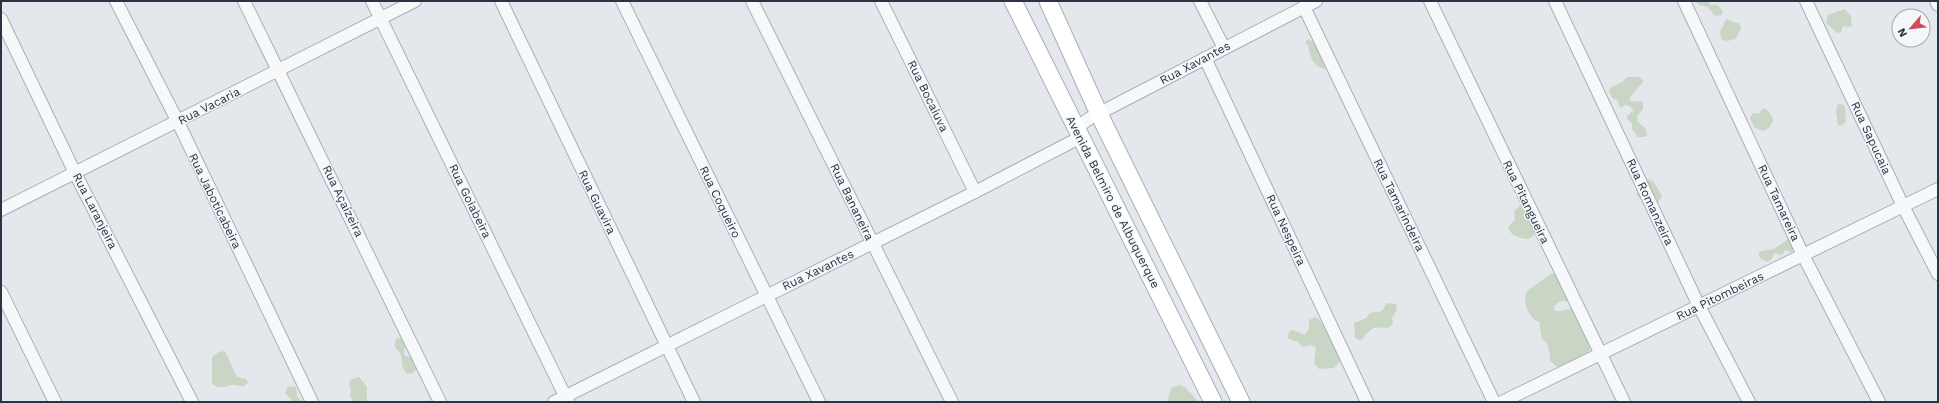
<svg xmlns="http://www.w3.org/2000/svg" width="1939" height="403" viewBox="0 0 1939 403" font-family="'Work Sans',sans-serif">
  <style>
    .green { fill: #c9d6c5 }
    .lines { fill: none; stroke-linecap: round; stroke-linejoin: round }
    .minor-casing { stroke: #a9aeb7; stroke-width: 14 }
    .secondary-casing { stroke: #a9aeb7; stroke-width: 19 }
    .minor { stroke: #f7f8fa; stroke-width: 12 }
    .secondary { stroke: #fff; stroke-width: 17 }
    .labels { text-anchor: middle; stroke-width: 3; stroke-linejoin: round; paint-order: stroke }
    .street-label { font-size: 12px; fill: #2b3445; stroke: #f4f6f9 }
  </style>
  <rect width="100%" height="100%" fill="#e4e7ec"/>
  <!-- green -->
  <g class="green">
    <polygon points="1695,1 1708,1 1712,6 1714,4 1719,6 1723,12 1721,15 1715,16 1708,7 1699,5"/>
    <polygon points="1845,9 1851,16 1852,26 1849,27 1843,26 1841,32 1837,33 1826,23 1828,15"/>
    <polygon points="1726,19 1740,24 1741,28 1736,39 1727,41 1721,39 1720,32"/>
    <path d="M1308,39L1314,42L1317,49L1319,51L1326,67L1325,69C1312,67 1310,55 1308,45L1305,43Z"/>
    <path d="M1627,77H1639L1644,81L1630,97V101L1643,102V109L1637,116L1638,122L1646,129L1647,135L1645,137H1638L1632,129V123L1627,119V116L1634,110L1629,106L1624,105L1622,108L1619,106L1618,101L1612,98L1609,90C1614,83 1621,86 1627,77Z"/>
    <polygon points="1840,104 1843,105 1845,107 1846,122 1841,126 1838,125 1836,112 1837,105"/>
    <path d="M1763,108C1768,109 1773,116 1773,121L1768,129L1763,131L1754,127L1750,118L1753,113L1759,114Z"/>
    <polygon points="1646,178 1654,182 1662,196 1657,204 1645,204 1637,195 1636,184"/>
    <path d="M1524,202L1537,208C1543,220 1540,234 1528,239C1519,238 1511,237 1508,227L1515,220L1514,211Z"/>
    <polygon points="1788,239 1791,239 1796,249 1791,252 1785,250 1782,255 1774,253 1772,259 1767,262 1761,259 1758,254 1761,251 1774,249"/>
    <path d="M1563,272L1571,276L1570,279L1578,290L1569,302C1561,301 1558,300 1554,308L1555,311H1562L1573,308L1586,328L1583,333L1591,347L1585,358L1560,369L1550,361C1550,353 1549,343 1542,339L1539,322C1529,318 1520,300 1528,290L1551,274Z"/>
    <path d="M1387,303L1396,304L1397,310L1392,318L1393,324C1386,332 1381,326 1373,328L1364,336L1363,339L1360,340L1355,338L1354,323L1366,318L1370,313L1382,311Z"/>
    <polygon points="1315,317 1320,320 1322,325 1329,331 1332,343 1338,349 1340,361 1334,368 1319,369 1314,363 1316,347 1310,345 1302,347 1298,342 1289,339 1287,336 1290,331 1293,330 1305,335 1309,328 1309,320"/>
    <path d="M397,338H401L405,346L404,353L405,356L413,358L417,366C416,372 412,375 406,373C401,367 403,363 401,356C399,349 393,349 395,341Z"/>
    <path d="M225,351L237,377L246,379L248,383C243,388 241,386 235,385C226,384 223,391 212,384V357L219,352Z"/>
    <polygon points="359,377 367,387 367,402 353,402 350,396 351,389 349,385 350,380"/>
    <polygon points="1179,385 1185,387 1199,402 1167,402 1171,388"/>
    <polygon points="293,386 296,387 297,396 302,402 293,402 285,393 288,387"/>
  </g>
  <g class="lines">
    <!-- minor casing -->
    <g class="minor-casing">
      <g id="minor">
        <polyline points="116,1 178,122 312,402"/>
        <polyline points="244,1 440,402"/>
        <polyline points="372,1 568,402"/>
        <polyline points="501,1 694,402"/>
        <polyline points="622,1 819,402"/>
        <polyline points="752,1 952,402"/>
        <polyline points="881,1 975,192"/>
        <polyline points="1200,1 1224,48"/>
        <polyline points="1430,1 1624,402"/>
        <polyline points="1555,1 1699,306 1749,402"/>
        <polyline points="1684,1 1803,255 1879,402"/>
        <polyline points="1806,1 1903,206 1938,274"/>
        <polyline points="1936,1 1938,5"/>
        <polyline points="1304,7 1494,402"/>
        <polyline points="1,19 75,173 192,402"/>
        <polyline points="1205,58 1367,402"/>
        <polyline points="1076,128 1090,118 1316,1"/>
        <polyline points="1,210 415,1"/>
        <polyline points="1,292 55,402"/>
        <polyline points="554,402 975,192 1081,137"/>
        <polyline points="1502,402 1938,189"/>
      </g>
    </g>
    <!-- secondary casing -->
    <g class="secondary-casing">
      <g id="secondary">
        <polyline points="1013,1 1213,402"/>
        <polyline points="1048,1 1099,114 1241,402"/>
      </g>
    </g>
    <!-- minor -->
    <use href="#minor" class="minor"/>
    <!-- secondary -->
    <use href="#secondary" class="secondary"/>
  </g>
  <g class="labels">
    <!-- street labels -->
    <g class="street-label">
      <text transform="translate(1195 63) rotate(-28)" y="4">Rua Xavantes</text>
      <text transform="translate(928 96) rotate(64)" y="4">Rua Bocaiuva</text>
      <text transform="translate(209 106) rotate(-27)" y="4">Rua Vacaria</text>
      <text transform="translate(1871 138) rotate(65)" y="4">Rua Sapucaia</text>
      <text transform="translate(215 201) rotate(64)" y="4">Rua Jaboticabeira</text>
      <text transform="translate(343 201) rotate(64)" y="4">Rua Açaízeira</text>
      <text transform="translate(470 201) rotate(64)" y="4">Rua Goiabeira</text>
      <text transform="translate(597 202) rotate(64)" y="4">Rua Guavira</text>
      <text transform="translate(720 202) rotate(64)" y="4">Rua Coqueiro</text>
      <text transform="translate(852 202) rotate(64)" y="4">Rua Bananeira</text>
      <text transform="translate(1113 202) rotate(63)" y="4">Avenida Belmiro de Albuquerque</text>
      <text transform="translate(1526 202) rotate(64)" y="4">Rua Pitangueira</text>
      <text transform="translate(1650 202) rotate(65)" y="4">Rua Romanzeira</text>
      <text transform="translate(1779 203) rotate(65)" y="4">Rua Tamareira</text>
      <text transform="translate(1399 205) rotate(64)" y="4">Rua Tamarindeira</text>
      <text transform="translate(95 211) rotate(63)" y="4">Rua Laranjeira</text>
      <text transform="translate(1286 230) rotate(65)" y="4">Rua Nespeira</text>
      <text transform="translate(818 270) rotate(-26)" y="4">Rua Xavantes</text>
      <text transform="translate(1720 296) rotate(-26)" y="4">Rua Pitombeiras</text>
    </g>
  </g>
  <!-- border -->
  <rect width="1939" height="403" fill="none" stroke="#2b3445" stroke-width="4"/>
  <!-- north arrow -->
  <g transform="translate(1911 28) rotate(242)"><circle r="19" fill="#f4f6f9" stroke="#a4a8b1"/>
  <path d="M0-3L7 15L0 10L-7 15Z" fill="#d1495b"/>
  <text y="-6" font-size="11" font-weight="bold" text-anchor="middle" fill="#2b3445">N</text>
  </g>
</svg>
